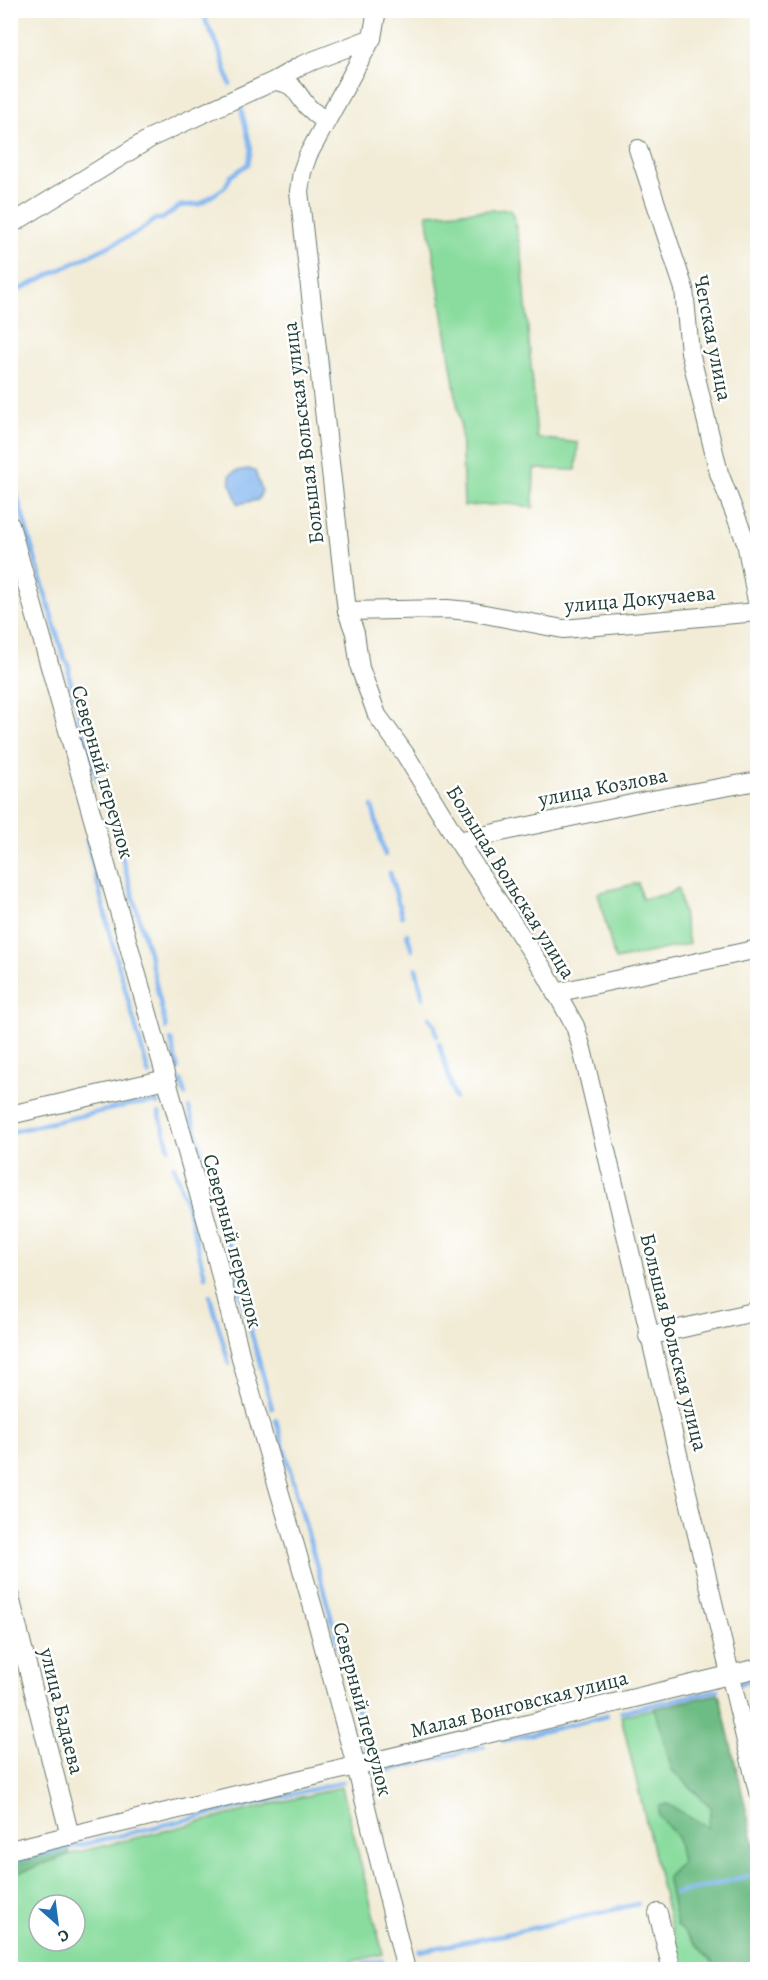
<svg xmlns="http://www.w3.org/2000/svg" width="768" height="1980" viewBox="0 0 768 1980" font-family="Alegreya,serif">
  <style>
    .green { fill: #89dc9e; stroke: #548c69; stroke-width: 1.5; fill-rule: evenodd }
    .forest { fill: #6ebc85; stroke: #467c5c; stroke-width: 1.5 }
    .water { fill: #82b6f0; stroke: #507a92; stroke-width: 1.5 }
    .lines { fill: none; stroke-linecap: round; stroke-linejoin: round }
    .stream { stroke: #82b6f0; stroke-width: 4.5 }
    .minor-casing { stroke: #697a6d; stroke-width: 20 }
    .minor { stroke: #fff; stroke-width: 18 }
    .labels { text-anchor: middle; stroke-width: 5; stroke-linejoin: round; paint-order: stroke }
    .street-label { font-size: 21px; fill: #1f3d34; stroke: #fff }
  </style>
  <rect width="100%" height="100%" fill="#fff"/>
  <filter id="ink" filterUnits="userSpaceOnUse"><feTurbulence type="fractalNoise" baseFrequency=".0167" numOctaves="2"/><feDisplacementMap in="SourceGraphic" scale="12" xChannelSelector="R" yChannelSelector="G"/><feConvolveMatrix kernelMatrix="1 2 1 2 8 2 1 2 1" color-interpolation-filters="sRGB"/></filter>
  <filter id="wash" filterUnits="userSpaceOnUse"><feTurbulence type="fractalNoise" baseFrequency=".008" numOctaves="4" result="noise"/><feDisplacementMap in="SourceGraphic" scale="24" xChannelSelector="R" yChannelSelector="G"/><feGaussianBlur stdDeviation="1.35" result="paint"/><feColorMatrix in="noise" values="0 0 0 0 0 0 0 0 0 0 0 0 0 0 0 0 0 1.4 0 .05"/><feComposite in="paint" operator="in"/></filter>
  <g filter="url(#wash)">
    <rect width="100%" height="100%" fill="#f2ecd7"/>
    <!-- green -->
    <g class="green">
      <polygon points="510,209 514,218 522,257 537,438 578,443 576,470 534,469 533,508 510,504 464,506 461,428 427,214"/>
      <polygon points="638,883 642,899 668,894 678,888 689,944 615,960 598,893"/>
      <polygon points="719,1694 757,1857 757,1969 681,1969 621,1716"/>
      <path d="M342,1787L383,1954L318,1970L11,1969L10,1873H18L70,1854ZM39,1905H75V1941H39Z"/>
    </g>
    <!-- forest -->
    <g class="forest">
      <polygon points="719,1694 757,1857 757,1969 719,1969 677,1925 667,1877 682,1862 677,1837 659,1816 659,1806 668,1804 708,1828 711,1807 672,1770 655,1708"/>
      <polygon points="67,1845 70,1854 18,1873 11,1873 10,1853"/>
    </g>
    <!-- water -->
    <polygon class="water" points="248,469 255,471 262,491 258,500 238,504 230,483 230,475 236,471"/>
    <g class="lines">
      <!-- stream -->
      <g class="stream">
        <polyline points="204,10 206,22 218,46 230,84"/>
        <polyline points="10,294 138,232 156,219 162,219 180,206 200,204 225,187 231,176 248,164 251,149 241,108"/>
        <polyline points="328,359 329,377"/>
        <path d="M10,472C28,534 46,596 64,658L69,665V676L84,733L101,792L107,804L149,953L166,1028"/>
        <polyline points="372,806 385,855"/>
        <polyline points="87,840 112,942 149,1075"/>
        <polyline points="390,873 402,916"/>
        <polyline points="407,934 412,950"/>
        <polyline points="416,968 423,998"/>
        <polyline points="429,1017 434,1024 437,1036"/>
        <polyline points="171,1040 178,1069"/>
        <polyline points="439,1043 455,1098"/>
        <polyline points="181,1080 185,1095"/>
        <polyline points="153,1090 157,1104"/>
        <polyline points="189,1108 242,1289 241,1295 272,1408"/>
        <polyline points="159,1113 169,1148"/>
        <polyline points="10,1132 129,1105 156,1102"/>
        <polyline points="174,1166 189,1212 205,1276"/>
        <polyline points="210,1296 229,1364"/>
        <polyline points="276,1420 365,1738 366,1756"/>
        <polyline points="738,1684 758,1679"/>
        <polyline points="621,1712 718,1690"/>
        <polyline points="503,1741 607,1716"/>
        <polyline points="369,1775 484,1747"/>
        <polyline points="10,1862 343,1782"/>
        <polyline points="675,1894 757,1874"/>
        <polyline points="419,1951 502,1935 638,1904"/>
        <polyline points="393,1967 394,1970"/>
        <polyline points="340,1970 382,1960"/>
      </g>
    </g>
  </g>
  <g filter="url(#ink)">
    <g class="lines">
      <!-- minor casing -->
      <g class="minor-casing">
        <g id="minor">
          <polyline points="377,10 372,38 308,155 302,172 299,191 347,611 355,633 360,668 377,715 405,754 458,841 543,969 575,1026 582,1049 758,1792"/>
          <path d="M274,81C296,83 295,92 307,106C312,111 319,116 325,122"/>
          <polyline points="638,149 684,289 690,352 719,473 746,542 758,607"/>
          <polyline points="10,225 154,136 274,81 302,65 372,38"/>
          <polyline points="10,525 213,1244 243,1366 314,1611 356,1766 406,1970"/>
          <polyline points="347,611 447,609 469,611 563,629 758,612"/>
          <polyline points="458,841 646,801 758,781"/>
          <polyline points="555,993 758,949"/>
          <polyline points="10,1115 166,1079"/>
          <polyline points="648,1336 758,1311"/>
          <polyline points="10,1597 70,1836"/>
          <polyline points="10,1850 758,1668"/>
          <polyline points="658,1913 672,1970"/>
        </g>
      </g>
      <!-- minor -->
      <use href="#minor" class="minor"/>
    </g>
  </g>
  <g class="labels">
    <!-- street labels -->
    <g class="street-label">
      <text transform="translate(713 338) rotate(79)" y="7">Чегская улица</text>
      <text transform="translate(303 433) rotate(-97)" y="7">Большая Вольская улица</text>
      <text transform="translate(640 599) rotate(-5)" y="7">улица Докучаева</text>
      <text transform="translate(103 772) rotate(74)" y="7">Северный переулок</text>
      <text transform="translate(603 787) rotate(-11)" y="7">улица Козлова</text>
      <text transform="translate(511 882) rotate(58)" y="7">Большая Вольская улица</text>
      <text transform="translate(233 1241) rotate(75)" y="7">Северный переулок</text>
      <text transform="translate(674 1342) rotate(76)" y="7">Большая Вольская улица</text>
      <text transform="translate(519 1704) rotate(-14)" y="7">Малая Вонговская улица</text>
      <text transform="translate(363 1709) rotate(75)" y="7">Северный переулок</text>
      <text transform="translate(62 1711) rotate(76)" y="7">улица Бадаева</text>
    </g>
  </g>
  <!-- margin -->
  <rect width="768" height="1980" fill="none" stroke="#fff" stroke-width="36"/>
  <!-- north arrow -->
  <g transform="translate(57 1923) rotate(152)"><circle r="28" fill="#ffffff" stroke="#a5b1ae" stroke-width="1.5"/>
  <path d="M0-4.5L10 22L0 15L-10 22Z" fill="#1f6fb2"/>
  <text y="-9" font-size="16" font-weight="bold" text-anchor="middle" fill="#1f3d34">С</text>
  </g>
</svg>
